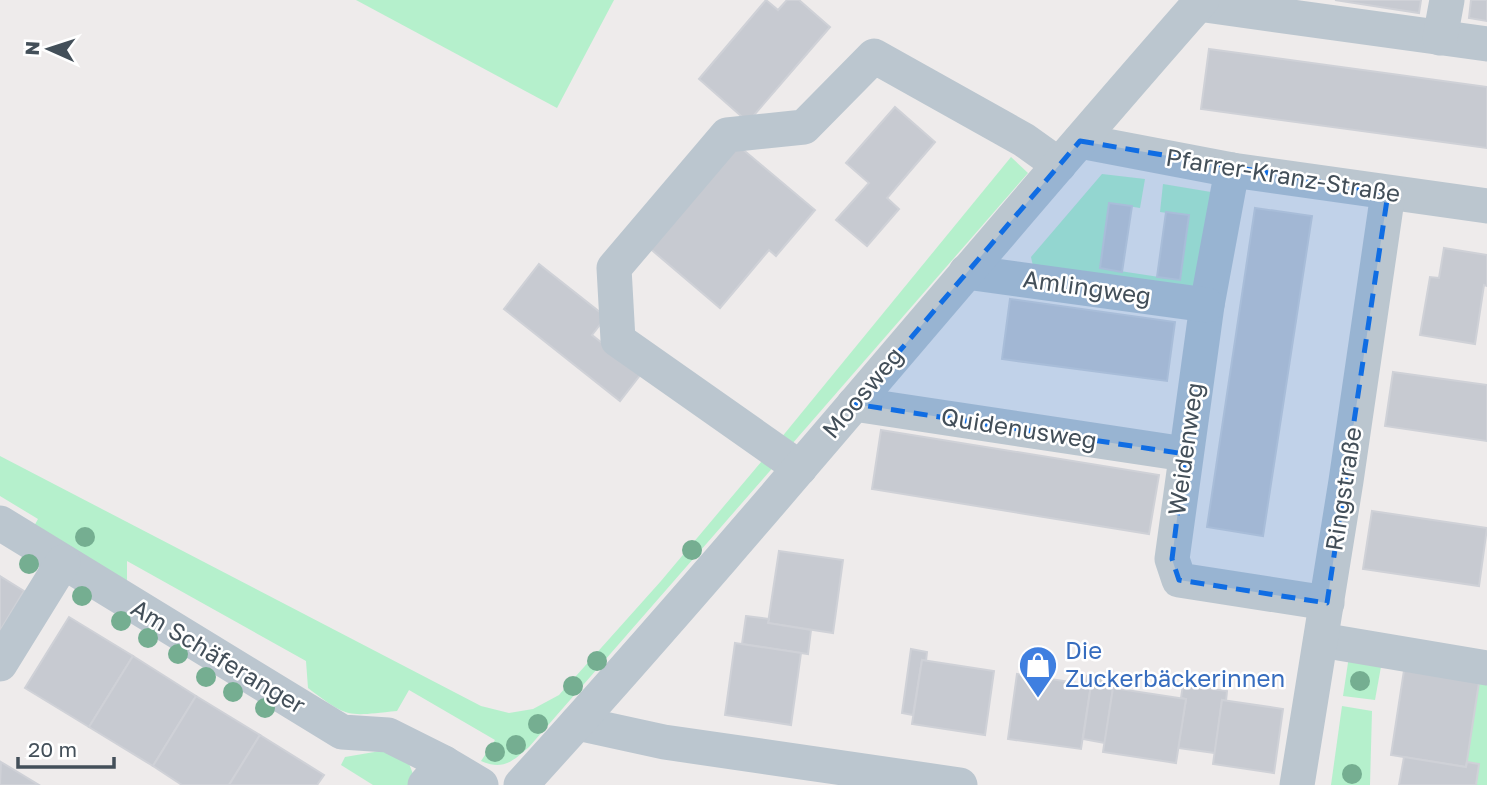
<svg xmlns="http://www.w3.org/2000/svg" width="1487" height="785" viewBox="0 0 1487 785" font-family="'Golos Text',sans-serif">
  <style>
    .green { fill: #b5f0cc }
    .building { fill: #c7cad1; stroke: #cfd1d7; stroke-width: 2 }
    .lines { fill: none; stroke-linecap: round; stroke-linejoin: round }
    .minor { stroke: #bbc6cf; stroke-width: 35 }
    .tree { fill: #75ae91 }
    .marked { fill: #106de3; fill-opacity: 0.2; stroke: #106de3; stroke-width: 5; stroke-dasharray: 14 9; stroke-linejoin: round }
    .labels { text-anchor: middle; stroke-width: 5; stroke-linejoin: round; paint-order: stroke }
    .street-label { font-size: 24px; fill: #434f59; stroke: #fff }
    .shop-label { font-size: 24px; fill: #366cbe; stroke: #fff; text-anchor: start }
  </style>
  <rect width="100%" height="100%" fill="#eeebeb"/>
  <!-- green -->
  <g class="green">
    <polygon points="356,0 614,0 557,108"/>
    <polygon points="1011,157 1028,173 792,444 781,438"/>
    <polygon points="1102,174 1145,179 1140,208 1109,203 1100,268 1179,280 1189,216 1160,212 1163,184 1211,192 1199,293 1033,266 1031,257"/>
    <path d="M0,456L481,706L509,713L533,709L559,695L661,581L766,456L776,464L529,747C513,761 503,771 481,761L495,740L409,690L397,711C347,716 349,719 308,688L306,661L127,561V585L33,528L38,519L0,496Z"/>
    <polygon points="1349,656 1382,661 1375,700 1343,696"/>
    <polygon points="1480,676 1487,677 1487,785 1476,785 1479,764 1467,762"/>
    <polygon points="1342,706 1372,711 1370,785 1331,785"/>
    <polygon points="386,750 407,758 414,777 408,785 373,785 341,765 345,757"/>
  </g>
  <!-- building -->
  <g class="building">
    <polygon points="766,0 778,10 787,0 799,0 830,27 748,122 699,79"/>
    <polygon points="1335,0 1421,0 1419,13"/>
    <polygon points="1471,0 1487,0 1487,21 1469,18"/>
    <polygon points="1209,49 1487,87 1487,148 1201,109"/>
    <polygon points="895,107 935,142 887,198 899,209 867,246 836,220 869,183 846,163"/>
    <polygon points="734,142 815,210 776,256 769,250 720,308 647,246"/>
    <polygon points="1109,203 1132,206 1122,272 1100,268"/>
    <polygon points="1255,208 1312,216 1263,536 1207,527"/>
    <polygon points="1166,212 1189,215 1180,280 1157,277"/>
    <polygon points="1444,248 1487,255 1487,286 1484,285 1475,344 1420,335 1430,277 1439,278"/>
    <polygon points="539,264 606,317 592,335 641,374 620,401 504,309"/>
    <polygon points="1010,299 1175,322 1167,381 1002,359"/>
    <polygon points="1393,372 1487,385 1487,441 1385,426"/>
    <polygon points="881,430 1159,475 1149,534 872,489"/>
    <polygon points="1372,511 1487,528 1479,586 1363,569"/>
    <polygon points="779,551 843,560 833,633 768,623"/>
    <polygon points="0,576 24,591 0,631"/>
    <polygon points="746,616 769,619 768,623 811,630 808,654 742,644"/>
    <polygon points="69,617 133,656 89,727 25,688"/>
    <polygon points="735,643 801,653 791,725 725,715"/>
    <polygon points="911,649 927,652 926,661 922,660 913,715 902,713"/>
    <polygon points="133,656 196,696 153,766 89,727"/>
    <polygon points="922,660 994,671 985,735 912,724"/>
    <polygon points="1405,664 1480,676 1466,767 1391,755"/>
    <polygon points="1017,674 1091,685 1081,749 1008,739"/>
    <polygon points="1087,676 1118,681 1117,689 1113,688 1105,743 1083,739 1091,685 1085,684"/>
    <polygon points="1183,685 1227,691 1226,701 1222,700 1215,753 1178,748 1186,699 1181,698"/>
    <polygon points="1113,688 1186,699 1176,763 1103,752"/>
    <polygon points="196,696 260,735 229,785 182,785 153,766"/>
    <polygon points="1222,700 1283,709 1274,773 1213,764"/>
    <polygon points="260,735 324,775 317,785 229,785"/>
    <polygon points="1404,757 1466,767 1467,762 1479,764 1476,785 1399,785"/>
    <polygon points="1,762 39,785 0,785"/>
  </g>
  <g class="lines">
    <!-- minor -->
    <g class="minor">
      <polyline points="1198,4 1487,44"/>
      <polyline points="1440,38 1447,0"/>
      <polyline points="1080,141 1232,170 1487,206"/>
      <polyline points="1232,170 1207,305 1172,559 1179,580 1327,603"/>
      <polyline points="966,272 1207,305"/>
      <polyline points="854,404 1185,454"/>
      <polyline points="800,468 618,340 614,268 727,135 804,127 874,56 1024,140 1059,165"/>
      <polyline points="0,523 342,732 388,735 444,763"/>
      <polyline points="1321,640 1487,668"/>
      <polyline points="0,664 63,562"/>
      <polyline points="577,723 664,742 960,785"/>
      <polyline points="425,785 444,763 481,785"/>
      <path d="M521,785C754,529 973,260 1202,0"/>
      <polyline points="1297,785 1346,481 1388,193"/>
    </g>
  </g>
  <!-- trees -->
  <g class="tree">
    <circle cx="85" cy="537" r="10"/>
    <circle cx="692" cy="550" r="10"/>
    <circle cx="29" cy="564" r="10"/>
    <circle cx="82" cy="596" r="10"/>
    <circle cx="121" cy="621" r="10"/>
    <circle cx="148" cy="638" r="10"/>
    <circle cx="178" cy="654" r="10"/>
    <circle cx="597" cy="661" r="10"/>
    <circle cx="206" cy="677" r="10"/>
    <circle cx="1360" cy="681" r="10"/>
    <circle cx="573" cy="686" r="10"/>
    <circle cx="233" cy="692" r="10"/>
    <circle cx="265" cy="708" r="10"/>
    <circle cx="538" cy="724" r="10"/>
    <circle cx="516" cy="745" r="10"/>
    <circle cx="495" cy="752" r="10"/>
    <circle cx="1352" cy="774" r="10"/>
  </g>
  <!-- marked area -->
  <path class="marked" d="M1080,141L1388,193L1327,603L1179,580L1172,559L1185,454L854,404Z"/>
  <!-- icons -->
  <defs>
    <g id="shop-pin" transform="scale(2.0125)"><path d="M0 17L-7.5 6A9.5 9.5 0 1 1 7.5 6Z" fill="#3f7fe0" stroke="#fff"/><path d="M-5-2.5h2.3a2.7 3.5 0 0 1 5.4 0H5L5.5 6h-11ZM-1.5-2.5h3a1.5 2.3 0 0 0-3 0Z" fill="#fff"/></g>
  </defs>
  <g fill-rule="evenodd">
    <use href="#shop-pin" x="1038" y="665"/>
  </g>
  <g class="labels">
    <!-- street labels -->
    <g class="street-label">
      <text transform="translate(1283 176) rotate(9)" y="8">Pfarrer-Kranz-Straße</text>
      <text transform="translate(1087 288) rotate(8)" y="8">Amlingweg</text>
      <text transform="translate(863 393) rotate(-50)" y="8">Moosweg</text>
      <text transform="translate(1019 429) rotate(9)" y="8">Quidenusweg</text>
      <text transform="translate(1186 449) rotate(-82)" y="8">Weidenweg</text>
      <text transform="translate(1344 489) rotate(-81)" y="8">Ringstraße</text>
      <text transform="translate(218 657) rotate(31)" y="8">Am Schäferanger</text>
    </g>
    <!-- shop labels -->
    <g class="shop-label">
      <text x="1065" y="659">Die<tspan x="1065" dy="28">Zuckerbäckerinnen</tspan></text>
    </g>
  </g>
  <!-- north arrow -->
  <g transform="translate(49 49) rotate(273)" stroke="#ffffff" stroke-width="5" paint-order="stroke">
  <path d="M0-5L12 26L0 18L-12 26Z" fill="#434f59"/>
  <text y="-10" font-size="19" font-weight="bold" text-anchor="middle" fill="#434f59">N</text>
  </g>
  <!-- scale -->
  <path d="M18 757v10h96v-10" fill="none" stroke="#434f59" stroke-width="3.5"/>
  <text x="28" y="757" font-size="21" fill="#434f59" stroke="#ffffff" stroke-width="5" paint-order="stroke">20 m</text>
</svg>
